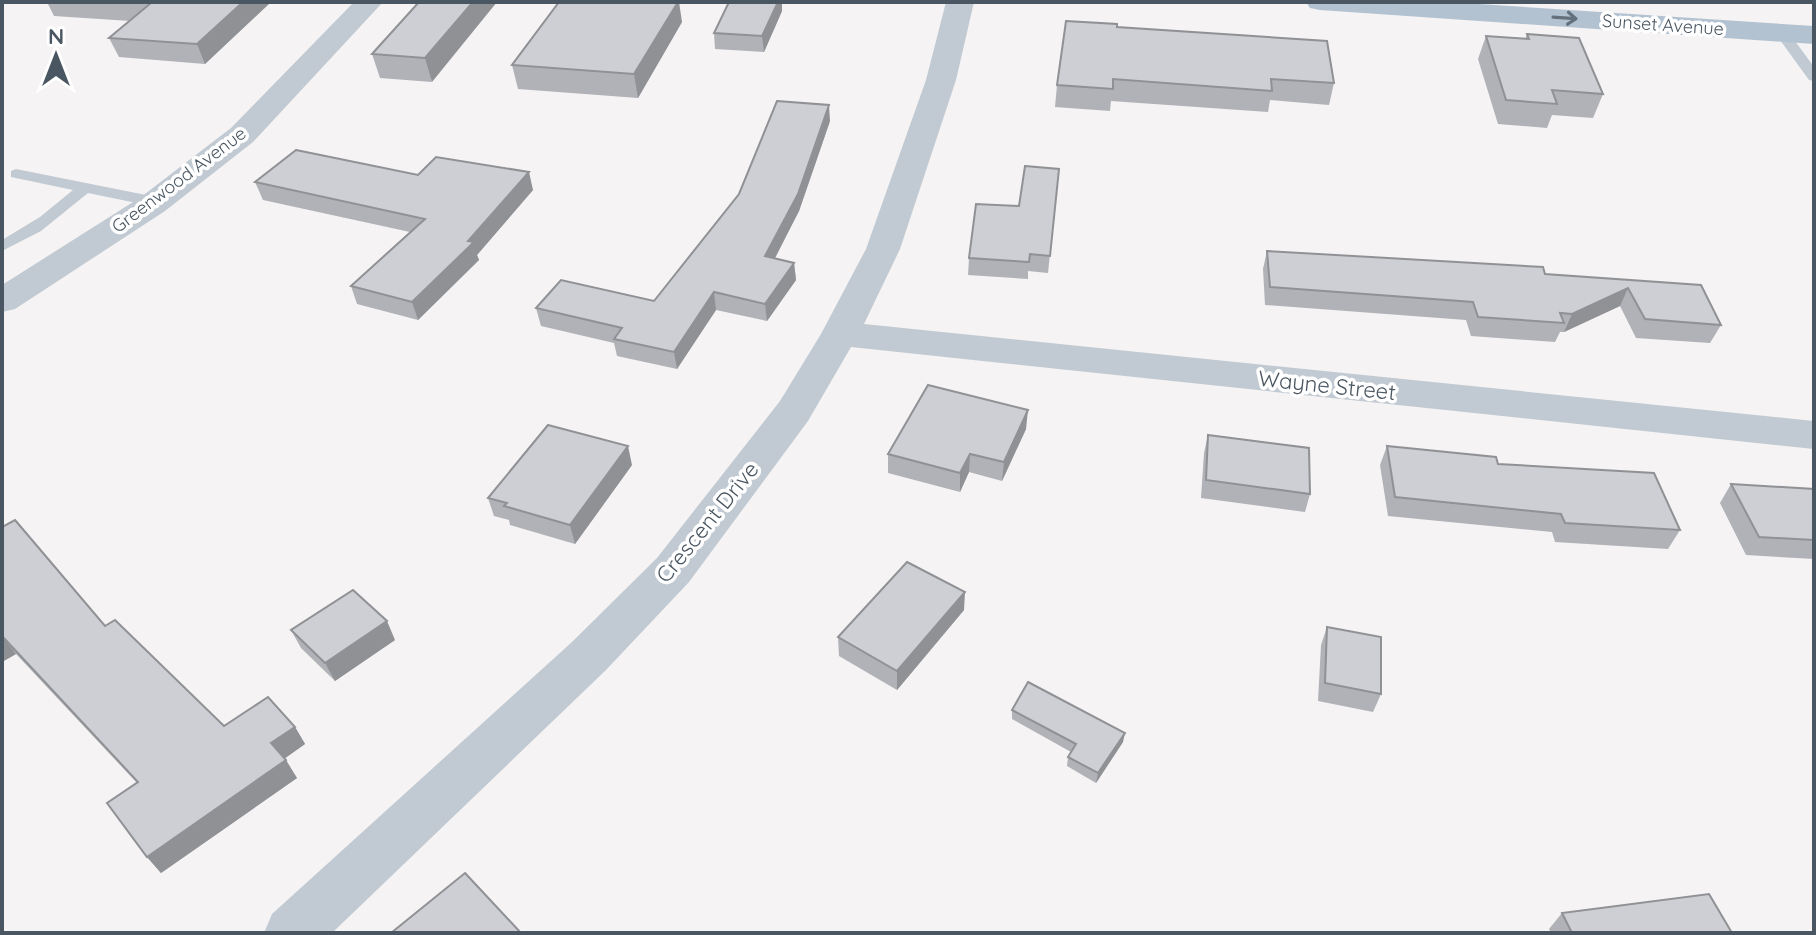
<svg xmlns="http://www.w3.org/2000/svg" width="1816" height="935" viewBox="0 0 1816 935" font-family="Quicksand,sans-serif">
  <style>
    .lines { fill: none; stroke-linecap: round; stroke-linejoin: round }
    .service { fill: #c1cad2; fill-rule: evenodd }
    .minor { fill: #c1cad2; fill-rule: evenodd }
    .primary { fill: #b3c2d1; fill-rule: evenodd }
    .wall { fill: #b0b2b7 }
    .shaded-wall { fill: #909195 }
    .building { fill: #cdcfd5; stroke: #909195; stroke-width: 2 }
    .oneway { stroke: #64717d }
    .labels { text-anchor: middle; stroke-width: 7; stroke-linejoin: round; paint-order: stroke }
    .far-street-label { font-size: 18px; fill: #4a5661; stroke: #fff }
    .street-label { font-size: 22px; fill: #4a5661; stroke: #fff }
  </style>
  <rect width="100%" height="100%" fill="#f5f3f3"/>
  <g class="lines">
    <!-- service -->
    <g class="service">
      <polygon points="1782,29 1787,30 1814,67 1814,81 1809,80 1775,33"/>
      <polygon points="16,169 156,197 164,202 156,207 88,193 41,231 2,251 2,240 40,217 73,190 11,177 11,171"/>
    </g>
    <!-- minor -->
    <g class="minor">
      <polygon points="354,2 383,2 253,142 165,211 15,309 2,312 2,285 141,197 231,128"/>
      <polygon points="946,2 974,2 956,80 900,249 864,324 1814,421 1814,449 851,347 808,421 689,582 606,670 332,933 264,933 272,914 572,642 657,558 780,401 821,334 866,249 926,80"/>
    </g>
    <!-- primary -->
    <polygon class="primary" points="1306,2 1448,2 1814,26 1814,44 1320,10 1310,8"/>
  </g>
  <!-- wall -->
  <g class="wall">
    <polygon points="47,2 271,2 205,64 119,57 109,38 130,21 54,16"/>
    <polygon points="419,2 432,82 380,78 372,54"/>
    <polygon points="782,11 764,52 715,49 714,33"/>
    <polygon points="682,22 638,98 518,89 512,65"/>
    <polygon points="1117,27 1334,83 1329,105 1270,100 1268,112 1111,101 1110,111 1055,107 1057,85"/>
    <polygon points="1527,34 1603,94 1593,118 1552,115 1547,128 1498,124 1478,59 1486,36 1525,39"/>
    <polygon points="830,121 799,211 774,258 794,263 796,280 767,321 716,310 677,369 617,356 614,343 541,326 536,308 654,301"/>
    <polygon points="1059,169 1048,273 1028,271 1028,279 968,275 969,258 1019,206"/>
    <polygon points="418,175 533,190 477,255 479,260 418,320 357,304 351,286 410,232 263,200 255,182"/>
    <polygon points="1267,251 1545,274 1701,285 1721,325 1710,343 1636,338 1620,306 1564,332 1560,332 1555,342 1471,336 1466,320 1265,305 1263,269"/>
    <polygon points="1026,429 1002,481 969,472 960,492 888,473 888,454"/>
    <polygon points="1208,435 1310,494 1305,512 1201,498 1204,453"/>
    <polygon points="1387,446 1498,464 1680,530 1668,549 1555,542 1552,532 1388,516 1380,465"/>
    <polygon points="632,465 575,544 510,525 509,520 494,516 488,498"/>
    <polygon points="1731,484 1814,489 1814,559 1746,555 1720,503"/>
    <polygon points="2,527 105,626 224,726 295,727 305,744 284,759 297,778 161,873 147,857 137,783 16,654 2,662"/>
    <polygon points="964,610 897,690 839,656 838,637"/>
    <polygon points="1327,627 1381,694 1373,712 1318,701 1321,645"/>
    <polygon points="291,630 395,640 335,681 301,648"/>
    <polygon points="1012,710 1123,742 1096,783 1067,766 1068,757 1071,752 1012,719"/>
    <polygon points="1562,913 1732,933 1551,933 1549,929"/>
  </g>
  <!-- shaded-wall -->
  <g class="shaded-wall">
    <polygon points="243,2 271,2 205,64 197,44"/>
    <polygon points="473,2 497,2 432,82 425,58"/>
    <polygon points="678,2 679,2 682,22 638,98 634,74"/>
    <polygon points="778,2 782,2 782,11 764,52 762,36"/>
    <polygon points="829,105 830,121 799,211 767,274 765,256"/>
    <polygon points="529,172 533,190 477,255 479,260 418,320 412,302"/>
    <polygon points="794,263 796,280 767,321 765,304"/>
    <polygon points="1628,288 1620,306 1564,332 1572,314"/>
    <polygon points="714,292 716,310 677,369 674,352"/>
    <polygon points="1028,410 1026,429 1002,481 1004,462"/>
    <polygon points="628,446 632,465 575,544 570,525"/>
    <polygon points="970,454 969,472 960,492 960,473"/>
    <polygon points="965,592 964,610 897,690 897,671"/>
    <polygon points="387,621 395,640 335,681 325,663"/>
    <polygon points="2,636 16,654 2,662"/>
    <polygon points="295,727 305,744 281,761 271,743"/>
    <polygon points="1125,733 1123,742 1096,783 1098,773"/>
    <polygon points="286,760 297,778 161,873 147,857"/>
  </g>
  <!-- building -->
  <g class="building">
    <polygon points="130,2 243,2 197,44 109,38 151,3"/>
    <polygon points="419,2 473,2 425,58 372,54"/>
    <polygon points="559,2 678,2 634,74 512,65"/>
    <polygon points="729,2 778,2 762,36 714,33"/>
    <polygon points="1066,21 1117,24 1117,27 1327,41 1334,83 1271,79 1272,91 1113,79 1113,89 1057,85"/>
    <polygon points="1527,34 1579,38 1603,94 1552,90 1557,104 1506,100 1486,36 1529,39"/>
    <polygon points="777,101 829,105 798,194 765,256 794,263 765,304 714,292 674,352 614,339 622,328 536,308 561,280 654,301 739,194"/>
    <polygon points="296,150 418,175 436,157 529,172 468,241 474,242 412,302 351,286 425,219 255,182"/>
    <polygon points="1025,166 1059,169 1050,256 1030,254 1029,262 969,258 976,204 1019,206"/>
    <polygon points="1267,251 1543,267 1545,274 1701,285 1721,325 1645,319 1628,288 1572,314 1560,313 1564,323 1478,317 1473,302 1270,287"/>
    <polygon points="928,385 1028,410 1004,462 970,454 960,473 888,454"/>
    <polygon points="548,425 628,446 570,525 504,506 507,503 488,498"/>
    <polygon points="1208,435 1309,448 1310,494 1206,480"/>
    <polygon points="1387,446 1496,457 1498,464 1654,473 1680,530 1565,523 1561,514 1395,497"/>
    <polygon points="1731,484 1814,489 1814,540 1759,537"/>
    <polygon points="15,520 105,626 115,620 224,726 268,697 295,727 271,743 286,760 147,857 107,803 138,782 2,636 2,527"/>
    <polygon points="907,562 965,592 897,671 838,637"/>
    <polygon points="353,590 387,621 325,663 291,630"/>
    <polygon points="1327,627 1381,637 1381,694 1325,683"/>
    <polygon points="1028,682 1125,733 1098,773 1068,757 1076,744 1012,710"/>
    <polygon points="465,873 521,933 391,933"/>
    <polygon points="1709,894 1732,933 1572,933 1562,913"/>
  </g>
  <!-- one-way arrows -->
  <defs><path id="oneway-shaft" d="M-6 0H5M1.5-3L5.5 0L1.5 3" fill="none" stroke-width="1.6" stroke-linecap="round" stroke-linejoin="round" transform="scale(2)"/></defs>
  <use class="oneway" href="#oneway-shaft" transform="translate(1565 18) rotate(4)"/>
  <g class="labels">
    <!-- far-street labels -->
    <g class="far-street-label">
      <text transform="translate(1663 25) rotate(4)" y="6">Sunset Avenue</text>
      <text transform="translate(179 180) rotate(-37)" y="6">Greenwood Avenue</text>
    </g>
    <!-- street labels -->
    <g class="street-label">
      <text transform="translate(1327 385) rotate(6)" y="8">Wayne Street</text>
      <text transform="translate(707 522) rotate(-51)" y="8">Crescent Drive</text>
    </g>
  </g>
  <!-- border -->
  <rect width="1816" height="935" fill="none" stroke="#4a5661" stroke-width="8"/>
  <!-- north arrow -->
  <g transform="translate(56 56)" stroke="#ffffff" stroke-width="6" paint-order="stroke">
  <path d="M0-6L14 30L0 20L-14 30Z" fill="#4a5661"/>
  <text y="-12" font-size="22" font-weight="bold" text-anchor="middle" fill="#4a5661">N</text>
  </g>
</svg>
